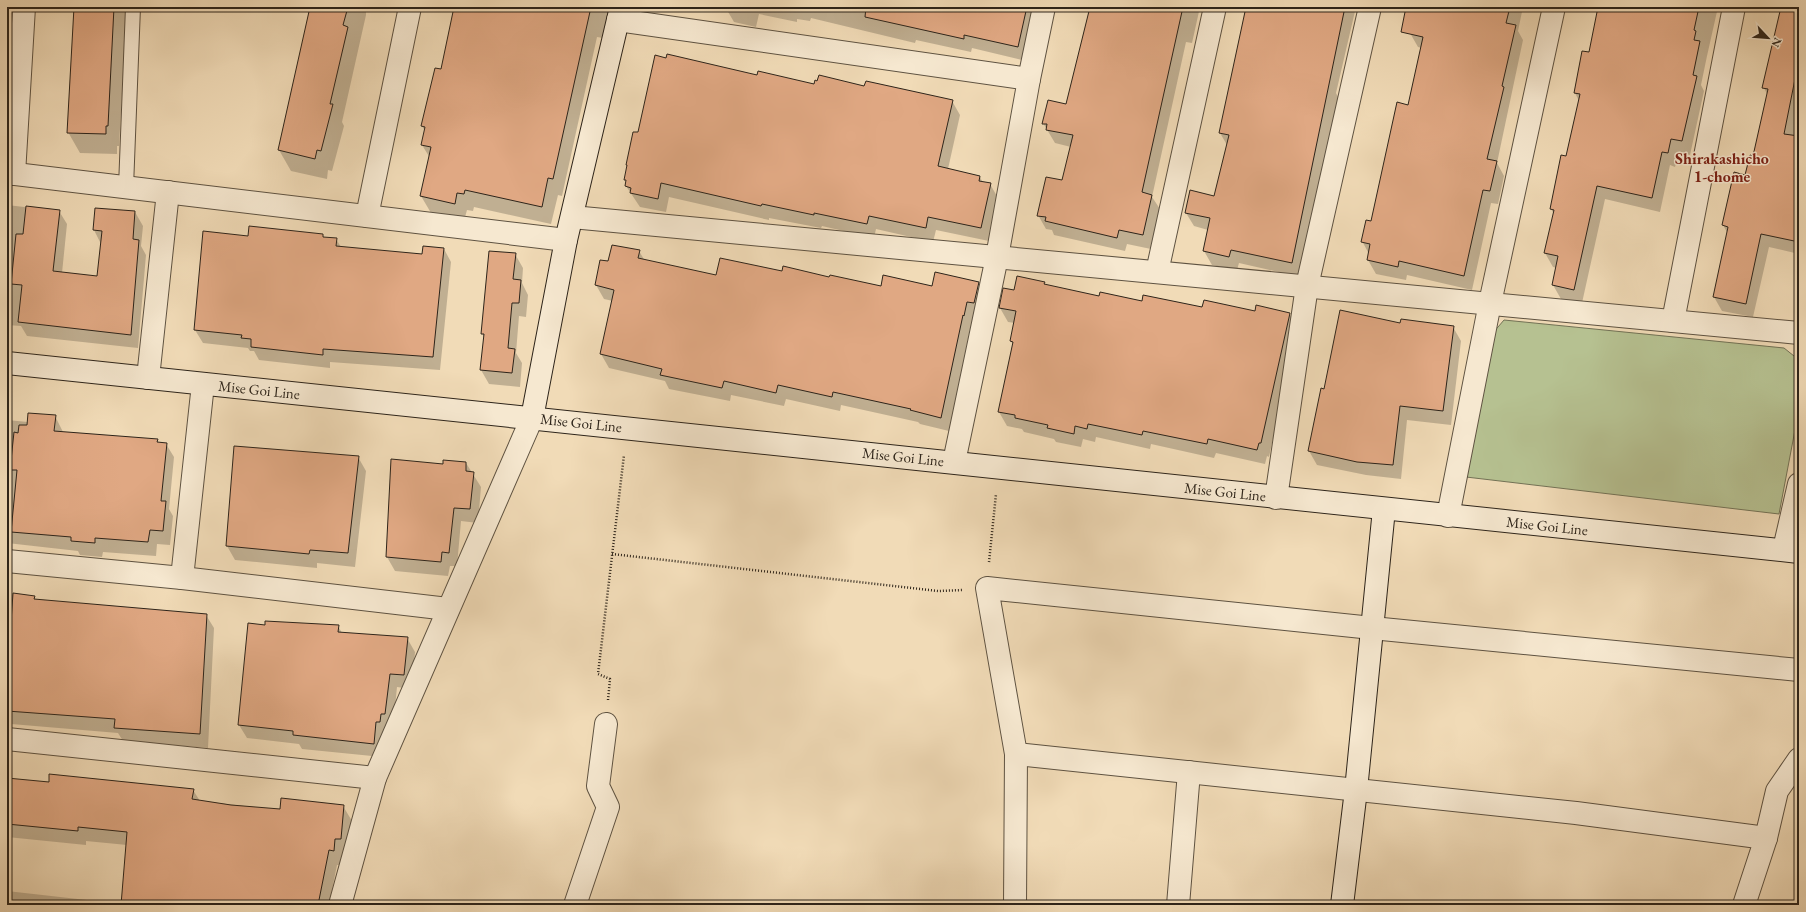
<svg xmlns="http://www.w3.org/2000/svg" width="1806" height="912" viewBox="0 0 1806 912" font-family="'EB Garamond',serif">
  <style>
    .green { fill: #b6c191; stroke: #727256 }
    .shadow { fill: #0003 }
    .building { fill: #e0a883; stroke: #2d241a }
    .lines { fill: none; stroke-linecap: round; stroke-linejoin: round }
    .lane-casing { stroke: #5e5241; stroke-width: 16 }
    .street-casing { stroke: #5e5241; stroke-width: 24 }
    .secondary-casing { stroke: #2d241a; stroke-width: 24 }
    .path { stroke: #2d241a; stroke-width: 2.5; stroke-dasharray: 1 2; stroke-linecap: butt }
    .lane { stroke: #f6e8d0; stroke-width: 14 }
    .street { stroke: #f6e8d0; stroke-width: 22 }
    .secondary { stroke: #f6e8d0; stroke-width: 22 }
    .labels { text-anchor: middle; stroke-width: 3; stroke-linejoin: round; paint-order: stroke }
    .street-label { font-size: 15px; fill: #2d241a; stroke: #f6e8d0 }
    .neighbourhood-label { font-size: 16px; font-weight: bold; fill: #7a1f14; stroke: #f6e8d0 }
  </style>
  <rect width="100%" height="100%" fill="#f1dbb7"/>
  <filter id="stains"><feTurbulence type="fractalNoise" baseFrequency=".005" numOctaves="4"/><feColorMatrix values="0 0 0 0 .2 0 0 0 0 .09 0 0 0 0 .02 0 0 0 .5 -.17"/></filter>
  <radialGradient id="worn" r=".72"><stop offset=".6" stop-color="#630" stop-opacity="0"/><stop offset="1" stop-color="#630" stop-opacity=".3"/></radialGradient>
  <!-- green -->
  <polygon class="green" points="1504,320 1784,348 1799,360 1799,409 1779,514 1466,477 1492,334"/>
  <!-- shadow -->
  <g class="shadow">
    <polygon points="7,7 20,7 7,132"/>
    <polygon points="75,7 127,7 119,146 117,146 117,154 80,153 68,132"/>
    <polygon points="311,7 366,7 366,15 342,122 344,126 332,171 328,170 327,179 291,171 279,150"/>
    <polygon points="458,7 609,7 603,38 597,37 562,196 558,195 551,224 474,207 473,211 467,210 464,221 431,213 421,196 430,158 422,145 425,131 422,126 441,70"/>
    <polygon points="714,7 1038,7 1026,61 972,48 971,52 916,40 915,43 811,18 810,21 797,19 797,22 759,14 756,27 734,22 727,10"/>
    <polygon points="1090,7 1200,7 1192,43 1186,42 1152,197 1160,209 1151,249 1127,244 1125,251 1054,235 1052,230 1046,229 1038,215 1063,182 1071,147 1055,143 1043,123 1067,105"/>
    <polygon points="1247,7 1356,7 1336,93 1338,97 1300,277 1239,263 1237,270 1212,265 1204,251 1208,230 1194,226 1186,213 1215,197 1227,145 1220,133"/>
    <polygon points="1416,7 1523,7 1518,31 1523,40 1497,163 1504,176 1498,204 1491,203 1472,290 1407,275 1406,280 1376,274 1368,260 1369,254 1362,241 1371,223 1409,106 1422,48 1418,47 1410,33"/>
    <polygon points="1599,7 1718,7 1707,56 1701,85 1704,91 1690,155 1679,152 1675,167 1670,165 1660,212 1605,199 1582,303 1561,299 1553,285 1557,268 1553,267 1545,253 1554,214 1551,209 1567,158 1579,101 1575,93 1590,53"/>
    <polygon points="1782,7 1799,7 1799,254 1769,247 1753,317 1722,311 1714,297 1728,234 1723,225 1754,157 1768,96 1764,88"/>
    <polygon points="758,76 814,85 865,87 952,101 960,115 948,169 980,177 983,183 990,184 998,198 989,241 936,230 933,242 876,229 874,238 822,226 821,228 769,218 769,220 669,197 666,212 640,207 626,186 628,167 627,165 638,134"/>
    <polygon points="7,205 59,211 67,224 62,273 98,277 101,244 94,230 96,209 135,212 143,226 141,246 146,255 138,348 27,336 21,326 7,325"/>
    <polygon points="204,232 249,237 323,235 324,238 336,239 341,247 423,255 444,249 451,262 440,370 330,362 330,368 259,360 254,351 250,351 248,348 203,343 195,330"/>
    <polygon points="639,251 645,261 717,277 782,273 830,278 882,288 933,287 978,283 986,297 972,329 970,329 949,431 920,424 918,422 841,405 840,411 786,399 784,406 731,395 730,401 669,389 665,381 609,368 601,354 613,301 604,299 596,285 601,261 608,263"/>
    <polygon points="515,254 523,268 522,283 528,295 526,317 519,316 516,353 522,363 520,387 489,384 481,370 484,338 482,333"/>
    <polygon points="1799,273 1799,299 1795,292"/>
    <polygon points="1044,283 1046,286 1100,297 1143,302 1256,312 1289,313 1297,327 1269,457 1267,456 1265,464 1216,453 1214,458 1151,444 1150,449 1096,437 1095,442 1083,439 1081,447 1056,442 1054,439 1024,432 1022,429 1007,426 999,412 1013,345 1011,341 1015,323 1008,322 1000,308 1014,292"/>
    <polygon points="1401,325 1453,327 1461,341 1451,425 1407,420 1401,479 1366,475 1317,465 1309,451 1325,390"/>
    <polygon points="55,416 63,432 157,440 159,443 166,444 174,457 169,509 173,516 170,545 157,544 156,556 103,552 102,557 80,555 78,551 7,543 7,420 28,422"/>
    <polygon points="358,457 366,471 355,567 317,563 317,568 235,560 227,546"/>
    <polygon points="466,463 481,487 478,523 461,521 457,566 450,566 448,576 395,571 387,557 444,466"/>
    <polygon points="7,594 34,597 36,600 206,615 214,628 208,748 123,741 118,733 11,724 7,716"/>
    <polygon points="266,626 338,626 342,633 407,638 415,652 412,689 397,687 393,728 382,757 302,749 299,744 247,738 239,725"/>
    <polygon points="7,780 193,790 200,801 281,810 343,806 352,821 342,865 337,865 329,905 7,905 7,891 122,904 127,845 86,841 86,845 7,837"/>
  </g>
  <!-- building -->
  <g class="building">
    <polygon points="74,7 114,7 108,126 106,126 106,134 67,133"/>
    <polygon points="310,7 348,7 343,25 348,27 330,104 333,104 321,151 317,150 315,159 278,150"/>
    <polygon points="454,7 591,7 553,179 548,178 542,207 465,190 464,194 457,193 455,204 420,196 431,147 421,145 425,127 421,126 435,68 441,69"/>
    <polygon points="866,7 1010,7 1026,11 1018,47 964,35 964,39 865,17"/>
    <polygon points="1090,7 1183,7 1142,192 1152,195 1143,235 1119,230 1117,238 1045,221 1046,217 1037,216 1046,177 1062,180 1073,135 1046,130 1047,124 1042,124 1048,100 1066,104"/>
    <polygon points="1246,7 1345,7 1292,263 1231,250 1229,257 1203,251 1210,218 1185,213 1190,190 1214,196 1229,135 1219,133"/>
    <polygon points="1406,7 1510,7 1506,23 1516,25 1502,86 1504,87 1487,159 1497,161 1490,191 1483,190 1464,276 1399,261 1398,267 1367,260 1370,244 1361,242 1366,220 1371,221 1397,102 1408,105 1423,37 1401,32"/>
    <polygon points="1598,7 1699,7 1694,30 1696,31 1694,40 1700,41 1693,75 1697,76 1682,141 1671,139 1668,153 1662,152 1652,198 1597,186 1574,290 1552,285 1558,256 1544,253 1554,210 1550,209 1561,155 1566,156 1580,94 1574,93 1582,51 1589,52"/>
    <polygon points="1781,7 1799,7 1799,59 1784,134 1799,136 1799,242 1761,234 1746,304 1713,297 1728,227 1722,225 1734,172 1745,175 1750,155 1753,156 1768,89 1762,88"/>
    <polygon points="667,54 757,75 758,71 814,84 815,80 817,81 819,75 864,86 866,81 953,100 938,166 980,176 979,181 991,183 981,228 928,217 926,228 869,216 867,224 814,213 814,215 762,204 761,206 661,183 658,199 630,193 631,188 625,186 626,180 624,180 627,165 626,165 633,132 638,132 655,55 666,58"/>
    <polygon points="26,206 60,210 53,271 97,276 102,231 93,230 95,208 135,211 133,239 139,240 131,335 18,322 22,285 11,284 16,234 23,234"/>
    <polygon points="249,226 323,234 323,237 337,238 336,246 422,254 423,246 444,248 433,357 323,349 323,355 251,347 251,339 241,338 242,335 194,330 203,231 248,236"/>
    <polygon points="612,245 640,250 638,258 716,275 720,258 782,271 783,266 829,277 830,275 881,286 883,275 932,286 935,272 979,282 974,303 967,302 964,316 963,315 941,418 910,410 911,409 833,392 832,397 778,385 776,393 724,381 722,388 660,375 662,369 600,354 614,290 595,285 600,260 608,261"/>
    <polygon points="489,251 516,253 513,279 521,280 519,303 512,303 508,348 515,349 512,373 480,370 484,334 481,334"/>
    <polygon points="1017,276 1045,282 1044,284 1099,296 1100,292 1142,301 1143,295 1202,307 1204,300 1255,311 1256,305 1290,313 1261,443 1259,443 1257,450 1208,439 1207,444 1143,431 1142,435 1088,424 1087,429 1075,426 1074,434 1047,428 1048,425 1015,418 1015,415 998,412 1013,342 1010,341 1016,311 999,308 1003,288 1014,290"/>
    <polygon points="1340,310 1400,323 1401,319 1454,326 1443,411 1400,406 1393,465 1357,462 1308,451 1321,388 1324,389"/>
    <polygon points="28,413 56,415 54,431 158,439 157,442 167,443 161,501 166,501 163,531 150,530 148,542 95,538 95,543 71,541 71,537 11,532 17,470 10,470 14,432 18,433 19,425 27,425"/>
    <polygon points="234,446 359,456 348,553 310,550 309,554 226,546"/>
    <polygon points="391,459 443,464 443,460 466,462 466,471 474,472 470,509 454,508 449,553 442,552 441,562 386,557"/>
    <polygon points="13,593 35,596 34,599 207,614 200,734 114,728 115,719 7,711 7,622 11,622"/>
    <polygon points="265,621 339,625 338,632 408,637 404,675 390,674 385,714 381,714 380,722 376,722 374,744 293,735 293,731 238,725 248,623 265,625"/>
    <polygon points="49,774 194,789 192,799 231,805 280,809 281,798 344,805 341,839 335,839 334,851 329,850 318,905 121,905 127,832 78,827 78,831 7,824 7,778 49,782"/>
  </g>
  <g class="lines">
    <!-- lane casing -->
    <g class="lane-casing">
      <polyline id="lane" points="126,187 133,7"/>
    </g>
    <!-- street casing -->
    <g class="street-casing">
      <g id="street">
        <polyline points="618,20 1029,79"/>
        <polyline points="7,173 566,240"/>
        <polyline points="14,174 24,7"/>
        <polyline points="367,216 410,7"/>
        <polyline points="572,217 1799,333"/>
        <polyline points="1157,272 1215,7"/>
        <polyline points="1673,321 1734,7"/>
        <polyline points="148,378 168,192"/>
        <polyline points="954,462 997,257 1029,79 1044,7"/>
        <polyline points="1276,498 1307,286 1370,7"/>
        <polyline points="1448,516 1490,303 1554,7"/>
        <polyline points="1784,549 1799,484"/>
        <polyline points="7,561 182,578 448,609"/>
        <polyline points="182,578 203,384"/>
        <polyline points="7,739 375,778"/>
        <polyline points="1016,754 1576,813 1766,838"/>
        <polyline points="340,905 375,778 532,418"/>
        <polyline points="575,905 608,807 598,786 606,724"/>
        <polyline points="1015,905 1016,754 987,588 1372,628 1799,670"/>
        <polyline points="1178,905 1189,772"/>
        <polyline points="1744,905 1766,838 1777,791 1799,759"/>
      </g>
    </g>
    <!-- secondary casing -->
    <g class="secondary-casing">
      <g id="secondary">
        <polyline points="7,363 1799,552"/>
        <polyline points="532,418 566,240 621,7"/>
        <polyline points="1342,905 1356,790 1384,509"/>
      </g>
    </g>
    <!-- path -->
    <g class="path">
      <polyline points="612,554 938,591 962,590"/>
      <polyline points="989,562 996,494"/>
      <polyline points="608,700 610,679 598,674 624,455"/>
    </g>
    <!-- lane -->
    <use href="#lane" class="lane"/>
    <!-- street -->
    <use href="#street" class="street"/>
    <!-- secondary -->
    <use href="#secondary" class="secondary"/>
  </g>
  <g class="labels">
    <!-- street labels -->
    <g class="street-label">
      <text transform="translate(259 390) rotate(6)" y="5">Mise Goi Line</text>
      <text transform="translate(581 423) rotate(6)" y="5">Mise Goi Line</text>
      <text transform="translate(903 457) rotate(6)" y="5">Mise Goi Line</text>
      <text transform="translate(1225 492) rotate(6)" y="5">Mise Goi Line</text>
      <text transform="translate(1547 526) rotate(6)" y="5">Mise Goi Line</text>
    </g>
    <!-- neighbourhood labels -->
    <g class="neighbourhood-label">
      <text x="1722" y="164">Shirakashicho<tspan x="1722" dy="18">1-chome</tspan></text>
    </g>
  </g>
  <!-- margin -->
  <rect width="1806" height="912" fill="none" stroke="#f1dbb7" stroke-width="24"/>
  <rect x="8" y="8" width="1790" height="896" fill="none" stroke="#2d241a" stroke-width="2"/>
  <rect x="12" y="12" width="1782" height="888" fill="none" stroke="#2d241a"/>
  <!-- north arrow -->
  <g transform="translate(1768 38) rotate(116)" stroke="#f6e8d0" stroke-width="3" paint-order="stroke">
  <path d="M0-3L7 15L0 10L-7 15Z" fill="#2d241a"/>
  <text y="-6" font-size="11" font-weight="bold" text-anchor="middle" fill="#2d241a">N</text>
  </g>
  <rect width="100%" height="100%" filter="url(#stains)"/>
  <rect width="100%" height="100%" fill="url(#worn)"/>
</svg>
